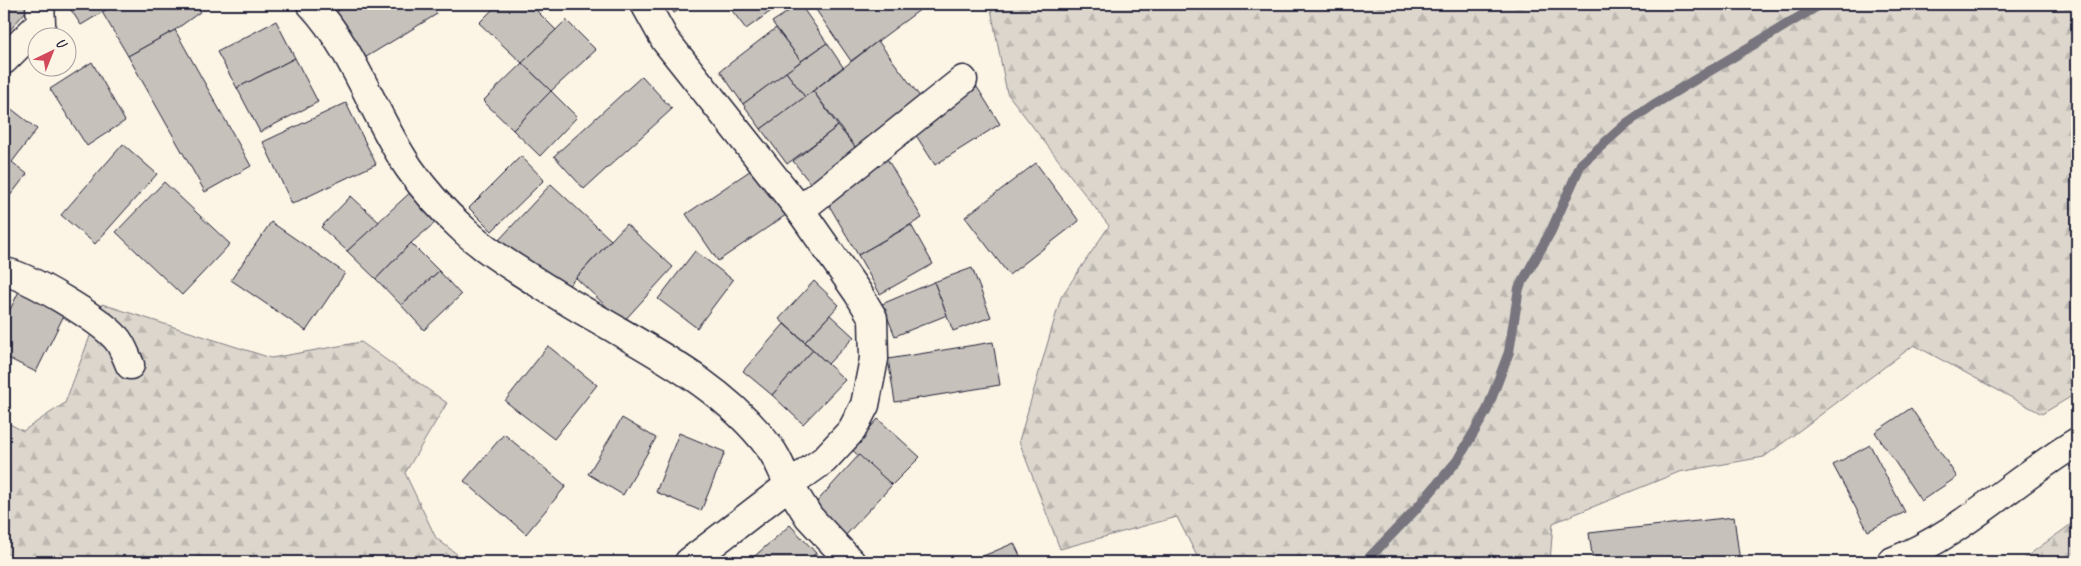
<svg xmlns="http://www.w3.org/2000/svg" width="2081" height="566" viewBox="0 0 2081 566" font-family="Caveat,sans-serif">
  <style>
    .forest { fill: url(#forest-firs); stroke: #7f7c84 }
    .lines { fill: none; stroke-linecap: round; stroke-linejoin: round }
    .stream { stroke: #78757e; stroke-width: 10 }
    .building { fill: #c6c1bb; stroke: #22223b }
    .minor-casing { stroke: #22223b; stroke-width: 31 }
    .minor { stroke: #fcf5e5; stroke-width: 28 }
  </style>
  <defs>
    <pattern id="forest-firs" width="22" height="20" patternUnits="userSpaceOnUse" patternTransform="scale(1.25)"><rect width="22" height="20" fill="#dcd6cc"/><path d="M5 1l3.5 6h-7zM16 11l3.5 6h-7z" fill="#bcb7b0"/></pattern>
  </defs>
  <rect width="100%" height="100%" fill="#fcf5e5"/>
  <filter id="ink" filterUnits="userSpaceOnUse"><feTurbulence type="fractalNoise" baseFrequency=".02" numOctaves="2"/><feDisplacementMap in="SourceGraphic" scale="10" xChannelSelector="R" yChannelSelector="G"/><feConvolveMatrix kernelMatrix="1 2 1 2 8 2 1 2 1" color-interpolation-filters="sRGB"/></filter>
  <g filter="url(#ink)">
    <!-- forest -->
    <g class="forest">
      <polygon points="990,4 2077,4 2077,393 2042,414 1914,345 1764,457 1679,472 1553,523 1550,562 1200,562 1177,517 1060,549 1019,441 1061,297 1109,226 1007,93"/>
      <polygon points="102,304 271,358 361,342 447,403 405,473 436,538 467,562 4,562 4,421 23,431 65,403"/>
      <polygon points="2077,518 2077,562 2019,562 2070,525"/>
    </g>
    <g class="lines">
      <!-- stream -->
      <polyline class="stream" points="1365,562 1416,509 1457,461 1487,410 1509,352 1519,288 1551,231 1581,164 1627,123 1653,105 1821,4"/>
    </g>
    <!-- building -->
    <g class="building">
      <polygon points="4,4 32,4 4,37"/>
      <polygon points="67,4 116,4 81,25"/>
      <polygon points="116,4 195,4 200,12 175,30 128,56 102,12"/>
      <polygon points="328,4 350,4 334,13"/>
      <polygon points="350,4 430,4 437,14 363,59 334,13"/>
      <polygon points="498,4 530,4 556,30 522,63 479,23"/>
      <polygon points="668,4 688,4 674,13"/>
      <polygon points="727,4 781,4 746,29"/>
      <polygon points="800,4 827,43 801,61 772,22"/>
      <polygon points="812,4 924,4 925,6 851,61"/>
      <polygon points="566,20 596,50 551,91 522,63"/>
      <polygon points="276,21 295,58 237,88 217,52"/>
      <polygon points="776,28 801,61 743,104 720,71"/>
      <polygon points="175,30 251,166 205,192 128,56"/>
      <polygon points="878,41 924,102 860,153 813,91"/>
      <polygon points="827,43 843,67 805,97 786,72"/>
      <polygon points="295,58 318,102 260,132 237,88"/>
      <polygon points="92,62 125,121 87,146 50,89"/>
      <polygon points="522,63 551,91 513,130 483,101"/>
      <polygon points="786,72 805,97 761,129 743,104"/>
      <polygon points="642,76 672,109 584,189 554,156"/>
      <polygon points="977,87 1000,124 935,165 912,129"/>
      <polygon points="551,91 577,117 540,156 513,130"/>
      <polygon points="813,91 838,126 787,164 761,129"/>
      <polygon points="4,103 37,129 12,162 27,174 6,201 4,199"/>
      <polygon points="346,103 376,164 292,204 263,142"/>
      <polygon points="838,126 860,153 814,188 793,161"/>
      <polygon points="123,144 157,174 95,244 61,215"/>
      <polygon points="521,156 544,180 492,231 469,208"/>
      <polygon points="886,157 922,218 858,255 823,195"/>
      <polygon points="1036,163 1079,221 1009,275 965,217"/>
      <polygon points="754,168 786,215 718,261 686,214"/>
      <polygon points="164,182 230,244 182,295 116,232"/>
      <polygon points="551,184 611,240 559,296 499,240"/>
      <polygon points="415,188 442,217 411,243 376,279 347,251"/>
      <polygon points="351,196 379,222 347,251 321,227"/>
      <polygon points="271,222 345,273 306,331 231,280"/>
      <polygon points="626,224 673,267 623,322 576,278"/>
      <polygon points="911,225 933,264 880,294 858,255"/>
      <polygon points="411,243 439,271 401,305 376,279"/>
      <polygon points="695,251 733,280 697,328 658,299"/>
      <polygon points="972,268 991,317 953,331 934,282"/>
      <polygon points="439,271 461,295 424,330 401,305"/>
      <polygon points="814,281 839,305 805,342 779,319"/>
      <polygon points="934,282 947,315 895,336 882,304"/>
      <polygon points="22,285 68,307 36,372 4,356 4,322"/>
      <polygon points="830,315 854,337 828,364 805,342"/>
      <polygon points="784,324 813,350 772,395 743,371"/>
      <polygon points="993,342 1000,385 895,402 888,359"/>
      <polygon points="548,346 597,385 554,439 505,401"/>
      <polygon points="813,350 845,380 803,424 772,395"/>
      <polygon points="1911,408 1957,477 1921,501 1875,432"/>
      <polygon points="622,418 656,438 623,495 588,474"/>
      <polygon points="878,419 920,457 892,485 851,449"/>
      <polygon points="679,433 725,452 701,511 656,492"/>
      <polygon points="504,434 566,486 526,534 464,481"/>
      <polygon points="1870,445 1905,512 1868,531 1833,465"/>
      <polygon points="859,455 892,485 846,535 813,506"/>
      <polygon points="1734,517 1740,562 1593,562 1589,533"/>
      <polygon points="790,525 816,553 806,562 748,562"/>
      <polygon points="1014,543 1023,562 969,562"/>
      <polygon points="816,553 823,562 806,562"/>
    </g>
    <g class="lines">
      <!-- minor casing -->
      <g class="minor-casing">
        <g id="minor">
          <path d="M311,4C355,51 373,115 409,168C425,191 444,212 464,230C486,251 513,267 538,283C557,295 576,307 596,318C659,355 725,388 770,448C778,458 783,473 789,485L689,562"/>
          <polyline points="645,4 665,40 800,210 858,293 873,318 874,359 865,405 852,430 824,460 789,485 809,517 851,562"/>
          <polyline points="4,60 41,23 40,4"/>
          <polyline points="800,210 963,80"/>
          <path d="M4,272C27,275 99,319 116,338C122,344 126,356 130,365"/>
          <path d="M1891,562C1960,535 2014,480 2077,442"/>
        </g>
      </g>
      <!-- minor -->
      <use href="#minor" class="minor"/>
    </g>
  </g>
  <!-- margin -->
  <rect width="2081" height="566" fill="none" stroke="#fcf5e5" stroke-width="20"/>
  <rect x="10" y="10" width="2061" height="546" fill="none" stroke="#22223b" stroke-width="2" filter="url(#ink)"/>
  <!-- north arrow -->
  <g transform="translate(52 52) rotate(43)"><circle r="24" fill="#fcf5e5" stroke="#a5a1a1"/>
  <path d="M0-4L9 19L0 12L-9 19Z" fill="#d1495b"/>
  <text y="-8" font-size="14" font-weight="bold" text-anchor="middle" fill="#22223b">U</text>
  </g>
</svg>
